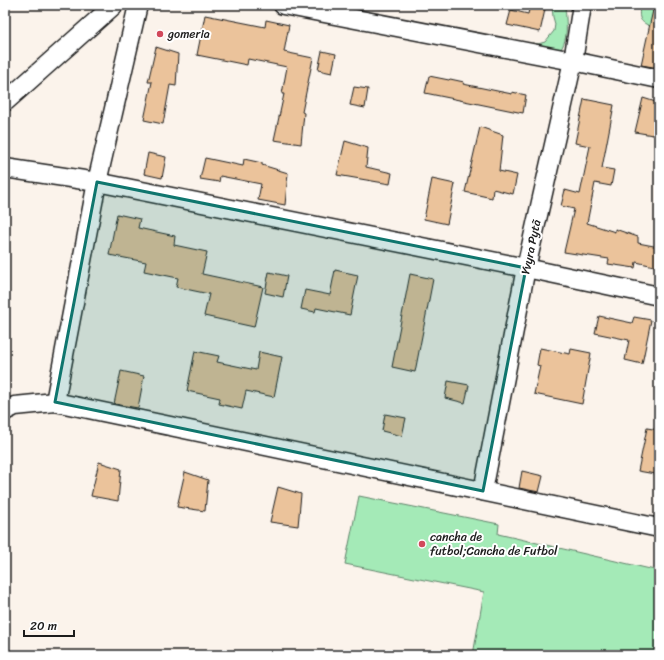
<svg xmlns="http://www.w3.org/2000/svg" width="664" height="660" viewBox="0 0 664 660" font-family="Sriracha,sans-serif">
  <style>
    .green { fill: #a4eab7; stroke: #60836a }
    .building { fill: #ebc39b; stroke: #1c1c1c }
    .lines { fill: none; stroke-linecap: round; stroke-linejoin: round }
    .minor-casing { stroke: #1c1c1c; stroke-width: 21 }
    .minor { stroke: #fff; stroke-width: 18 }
    .marked { fill: #0f766e; fill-opacity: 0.2; stroke: #0f766e; stroke-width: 3; stroke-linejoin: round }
    .poi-dot { fill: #d1495b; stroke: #fff; stroke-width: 1.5 }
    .labels { text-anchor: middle; stroke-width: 4; stroke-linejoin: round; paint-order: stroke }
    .poi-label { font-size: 12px; fill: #1c1c1c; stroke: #fff; text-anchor: start }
    .street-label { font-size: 12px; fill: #1c1c1c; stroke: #fff }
  </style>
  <rect width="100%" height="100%" fill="#fbf3eb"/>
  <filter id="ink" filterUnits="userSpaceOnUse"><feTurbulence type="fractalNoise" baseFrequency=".025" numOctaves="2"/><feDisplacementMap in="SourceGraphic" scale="8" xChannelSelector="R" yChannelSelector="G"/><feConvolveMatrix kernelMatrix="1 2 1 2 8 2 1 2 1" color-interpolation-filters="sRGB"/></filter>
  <g filter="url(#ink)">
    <!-- green -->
    <g class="green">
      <path d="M552,5H565C566,22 570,41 557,54L531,47L532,43L538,44L545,42L554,31L555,24L553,17Z"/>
      <path d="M640,5H659V23L650,26C638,21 639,17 640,5Z"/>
      <polygon points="359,496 499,524 498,534 659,571 659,655 473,655 484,592 345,564"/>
    </g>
    <!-- building -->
    <g class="building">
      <polygon points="530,5 546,5 540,32 507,25 511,10 528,14"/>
      <polygon points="653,10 659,10 659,68 641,65"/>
      <polygon points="205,15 265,27 266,20 289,25 284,52 313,58 302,112 304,113 301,144 274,140 284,94 282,94 287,67 248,59 247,65 197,55"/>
      <polygon points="156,47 178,54 176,86 170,85 163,124 144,120 152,82 148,82"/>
      <polygon points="322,51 336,54 332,73 318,70"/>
      <polygon points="429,76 449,80 450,79 464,82 463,84 512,94 512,92 526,95 523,113 425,93"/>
      <polygon points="354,87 368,89 365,108 350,105"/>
      <polygon points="643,98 659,103 659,136 635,132"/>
      <polygon points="584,99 614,105 602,168 614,170 611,186 595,183 587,223 615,232 615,229 638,237 638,243 659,247 659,267 636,262 635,268 608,264 609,259 564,252 574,209 561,206 565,190 580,194 590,146 575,143"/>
      <polygon points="480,127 503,135 499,171 517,175 513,194 493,189 492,198 465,192"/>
      <polygon points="345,141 368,148 366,167 392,173 390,184 337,175"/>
      <polygon points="148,153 166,157 162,178 144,174"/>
      <polygon points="205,158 243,166 244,159 262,163 262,165 288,173 285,205 258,200 261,184 220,176 219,182 200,179"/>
      <polygon points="432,179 455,184 447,224 424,219"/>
      <polygon points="117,214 140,219 138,228 175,236 174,245 207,252 202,274 263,287 254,327 204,316 209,294 176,287 178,278 144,271 146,262 109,255"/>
      <polygon points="335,270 358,275 350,315 316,308 315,312 301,309 305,290 330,295"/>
      <polygon points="269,272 287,276 283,297 265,293"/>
      <polygon points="410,274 433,279 415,372 392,367"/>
      <polygon points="599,316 632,323 634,317 651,320 642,364 625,360 629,340 595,333"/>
      <polygon points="540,348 570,354 571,349 591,353 582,404 534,394 540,366 537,365"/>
      <polygon points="195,351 219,356 217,362 256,370 259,352 282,357 274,397 246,391 242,409 219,404 220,398 187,391"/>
      <polygon points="121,371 144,376 138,408 114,404"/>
      <polygon points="448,381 469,385 465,403 445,398"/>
      <polygon points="385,414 406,418 402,436 382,431"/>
      <polygon points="647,428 659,430 659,455 655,474 638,471"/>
      <polygon points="99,462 121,469 118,501 91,496"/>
      <polygon points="522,471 543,476 539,492 519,488"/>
      <polygon points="185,472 208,480 205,511 177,507"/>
      <polygon points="278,487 301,494 298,526 270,522"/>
    </g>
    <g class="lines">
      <!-- minor casing -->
      <g class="minor-casing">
        <g id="minor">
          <polyline points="283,5 573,61 659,79"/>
          <polyline points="5,102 114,5"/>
          <polyline points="5,168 97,182 526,268 659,296"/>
          <polyline points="55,402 97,182 138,5"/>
          <polyline points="5,411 15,406 55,402 659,528"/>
          <polyline points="483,491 526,268 573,61 582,5"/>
        </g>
      </g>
      <!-- minor -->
      <use href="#minor" class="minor"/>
    </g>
  </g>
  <!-- marked area -->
  <path class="marked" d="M97,182L526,268L483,491L55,402Z"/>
  <!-- markers -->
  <g class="poi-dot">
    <circle cx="160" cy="34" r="4"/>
    <circle cx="422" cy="544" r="4"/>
  </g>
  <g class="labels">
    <!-- poi labels -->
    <g class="poi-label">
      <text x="168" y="38">gomeria</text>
      <text x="430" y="541">cancha de<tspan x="430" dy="14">futbol;Cancha de Futbol</tspan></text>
    </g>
    <!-- street labels -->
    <g class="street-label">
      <text transform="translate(531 247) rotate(-78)" y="4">Yvyra Pytã</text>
    </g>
  </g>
  <!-- margin -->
  <rect width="664" height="660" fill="none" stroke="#fff" stroke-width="20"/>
  <rect x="10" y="10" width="644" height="640" fill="none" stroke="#1c1c1c" stroke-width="1.5" filter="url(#ink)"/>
  <!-- scale -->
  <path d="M24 630v6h50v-6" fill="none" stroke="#1c1c1c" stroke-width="2"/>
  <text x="30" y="630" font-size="12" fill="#1c1c1c" stroke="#ffffff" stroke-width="3" paint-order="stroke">20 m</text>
</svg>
